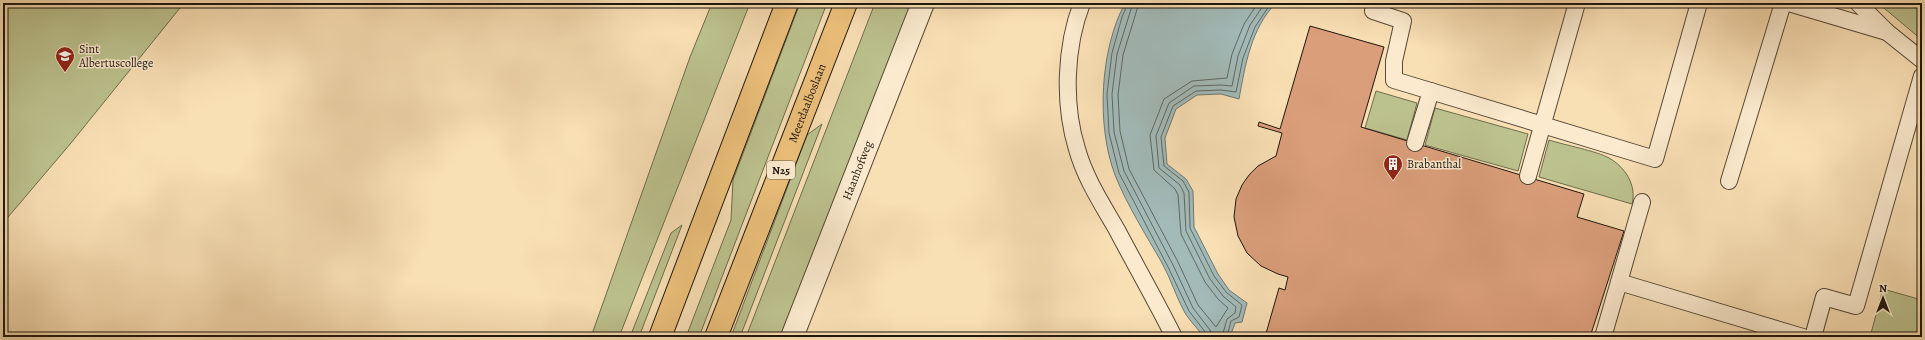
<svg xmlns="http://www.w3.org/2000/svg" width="1925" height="340" viewBox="0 0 1925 340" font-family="Alegreya,serif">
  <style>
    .green { fill: #bcc28e; stroke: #6d6c4d }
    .water { fill: #a2bab8; stroke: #6d7873 }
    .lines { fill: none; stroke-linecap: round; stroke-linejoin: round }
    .shore { stroke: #606862; stroke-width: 1 }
    .building { fill: #db9e7b; stroke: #1e160c }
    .service-casing { stroke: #554836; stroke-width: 18 }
    .minor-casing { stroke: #554836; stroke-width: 24 }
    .trunk-casing { stroke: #1e160c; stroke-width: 24 }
    .service { stroke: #fbeace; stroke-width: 16 }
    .minor { stroke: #fbeace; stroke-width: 22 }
    .trunk { stroke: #ecc07a; stroke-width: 22 }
    .labels { text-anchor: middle; stroke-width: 3; stroke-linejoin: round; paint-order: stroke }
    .shield { fill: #fbeace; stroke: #605646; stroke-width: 1 }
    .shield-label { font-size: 11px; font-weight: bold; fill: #1e160c }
    .poi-label { font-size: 12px; fill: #1e160c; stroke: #fbeace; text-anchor: start }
    .street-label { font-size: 12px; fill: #1e160c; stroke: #fbeace }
  </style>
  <rect width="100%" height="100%" fill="#f9dfb4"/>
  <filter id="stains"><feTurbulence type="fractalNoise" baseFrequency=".005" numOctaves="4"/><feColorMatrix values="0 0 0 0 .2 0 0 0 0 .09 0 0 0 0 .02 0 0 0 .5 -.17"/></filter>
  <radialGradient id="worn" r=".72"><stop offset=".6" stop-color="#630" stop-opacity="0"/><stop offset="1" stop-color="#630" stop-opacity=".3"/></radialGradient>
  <!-- green -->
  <g class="green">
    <polygon points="3,3 184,3 71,143 3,223"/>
    <polygon points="712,3 750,3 619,337 591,337 690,57"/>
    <polygon points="800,3 827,3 699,337 686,337 731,220 733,180"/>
    <polygon points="875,3 916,3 789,337 746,337"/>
    <polygon points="1878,3 1922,3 1922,40"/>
    <polygon points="1376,91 1417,103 1407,140 1365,128"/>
    <polygon points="1435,108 1528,134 1518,171 1425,145"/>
    <polygon points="822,124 740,337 731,337 807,135"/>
    <path d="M1549,140C1564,145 1597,151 1609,158C1625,167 1637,185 1632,204L1539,177Z"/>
    <polygon points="682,225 639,337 630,337 671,233"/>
    <polygon points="1883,289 1922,300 1922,337 1870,337"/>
  </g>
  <!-- water -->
  <path class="water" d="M1125,3H1276C1251,28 1245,66 1239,99L1221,94L1197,95L1176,109L1165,138L1167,164L1186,179L1193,191L1194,227L1218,274L1229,290L1247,303L1242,322L1235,323L1230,337H1204C1198,329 1190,321 1185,313C1176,297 1171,279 1162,263C1146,235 1127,205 1115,175C1096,124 1100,50 1125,3Z"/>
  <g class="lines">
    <!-- shore -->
    <g class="shore">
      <polyline points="1128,3 1122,17 1112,53 1107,94 1109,133 1119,173 1168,267 1189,311 1206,333 1206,337"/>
      <polyline points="1133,3 1117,54 1112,94 1114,132 1124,171 1173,265 1193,308 1210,330 1212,337"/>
      <polyline points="1139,3 1123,55 1118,95 1120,131 1129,169 1178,262 1198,305 1216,327 1228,308 1218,299 1205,282 1181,234 1178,195 1175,189 1154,170 1150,135 1164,99 1192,81 1227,78 1232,54 1244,24 1258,3"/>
      <polyline points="1222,337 1227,319 1235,313 1236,307 1223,296 1210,279 1186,231 1184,193 1180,185 1159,168 1156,136 1169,103 1194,86 1221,85 1232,86 1238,56 1250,25 1265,3"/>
      <polyline points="1227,337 1231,321 1239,317 1242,305 1226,292 1214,276 1190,228 1189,192 1183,181 1164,166 1161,137 1173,106 1196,91 1221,90 1236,92 1243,58 1255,27 1271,3"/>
    </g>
  </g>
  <!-- building -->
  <polygon class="building" points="1310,26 1384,47 1361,127 1584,194 1577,217 1624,231 1590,337 1265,337 1279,288 1285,290 1288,277 1278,274 1261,266 1247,253 1238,236 1234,217 1236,199 1242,185 1249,175 1258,166 1276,156 1282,133 1258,126 1259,122 1280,129"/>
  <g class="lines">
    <!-- service casing -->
    <g class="service-casing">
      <g id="service">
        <path d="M1082,3C1065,47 1063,104 1077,149C1085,178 1102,204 1117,230C1136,266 1156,301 1174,337"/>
        <polyline points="1375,3 1373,11 1403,21 1394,61 1394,80 1655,159 1699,3"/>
        <polyline points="1789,3 1887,32"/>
        <polyline points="1858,3 1887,32 1922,60"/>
        <polyline points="1415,143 1431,91"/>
        <polyline points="1528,176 1577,3"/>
        <polyline points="1729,181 1783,3"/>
        <polyline points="1619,282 1642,202"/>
        <polyline points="1603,337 1619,282 1803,337"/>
        <polyline points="1813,337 1824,297 1856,306 1922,76"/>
      </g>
    </g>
    <!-- minor casing -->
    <g class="minor-casing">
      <g id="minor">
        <path id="s1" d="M792,337L923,3"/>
      </g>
    </g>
    <!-- trunk casing -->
    <g class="trunk-casing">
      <g id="trunk">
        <polyline points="660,337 787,3"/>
        <path id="s2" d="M716,337L846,3"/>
      </g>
    </g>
    <!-- service -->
    <use href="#service" class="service"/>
    <!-- minor -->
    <use href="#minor" class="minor"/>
    <!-- trunk -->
    <use href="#trunk" class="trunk"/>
  </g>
  <!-- icons -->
  <defs>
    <g id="school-pin" transform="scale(1)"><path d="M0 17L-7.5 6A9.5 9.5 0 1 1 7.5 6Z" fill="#8f2418" stroke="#fbeace"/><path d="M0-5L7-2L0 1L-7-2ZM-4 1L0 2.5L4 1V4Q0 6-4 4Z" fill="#fff"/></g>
    <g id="building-pin" transform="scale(1)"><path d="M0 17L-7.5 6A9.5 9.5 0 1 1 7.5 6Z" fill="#8f2418" stroke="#fbeace"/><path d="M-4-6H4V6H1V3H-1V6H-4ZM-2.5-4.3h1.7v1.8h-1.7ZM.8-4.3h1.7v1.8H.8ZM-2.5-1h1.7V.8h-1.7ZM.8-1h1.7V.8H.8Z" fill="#fff"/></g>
  </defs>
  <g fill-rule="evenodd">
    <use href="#school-pin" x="65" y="56"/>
    <use href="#building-pin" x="1393" y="164"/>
  </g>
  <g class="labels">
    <!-- shield labels -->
    <rect class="shield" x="767" y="161" width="28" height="18" rx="3"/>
    <g class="shield-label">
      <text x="781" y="174">N25</text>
    </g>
    <!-- poi labels -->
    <g class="poi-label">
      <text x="79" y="53">Sint<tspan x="79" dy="14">Albertuscollege</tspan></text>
      <text x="1407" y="168">Brabanthal</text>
    </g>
    <!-- street labels -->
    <g class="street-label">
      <text dy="4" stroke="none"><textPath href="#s2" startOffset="251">Meerdaalboslaan</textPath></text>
      <text dy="4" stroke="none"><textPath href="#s1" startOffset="179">Haanhofweg</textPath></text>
    </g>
  </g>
  <!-- margin -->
  <rect width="1925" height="340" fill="none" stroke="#f9dfb4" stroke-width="16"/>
  <rect x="4" y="4" width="1917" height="332" fill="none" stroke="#1e160c" stroke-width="2"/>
  <rect x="8" y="8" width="1909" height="324" fill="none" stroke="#1e160c"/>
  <!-- north arrow -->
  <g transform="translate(1883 298)" stroke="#fbeace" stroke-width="3" paint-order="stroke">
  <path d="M0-3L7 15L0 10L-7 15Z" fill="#1e160c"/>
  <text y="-6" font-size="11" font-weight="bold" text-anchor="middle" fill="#1e160c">N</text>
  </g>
  <rect width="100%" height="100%" filter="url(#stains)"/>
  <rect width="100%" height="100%" fill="url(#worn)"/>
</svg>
